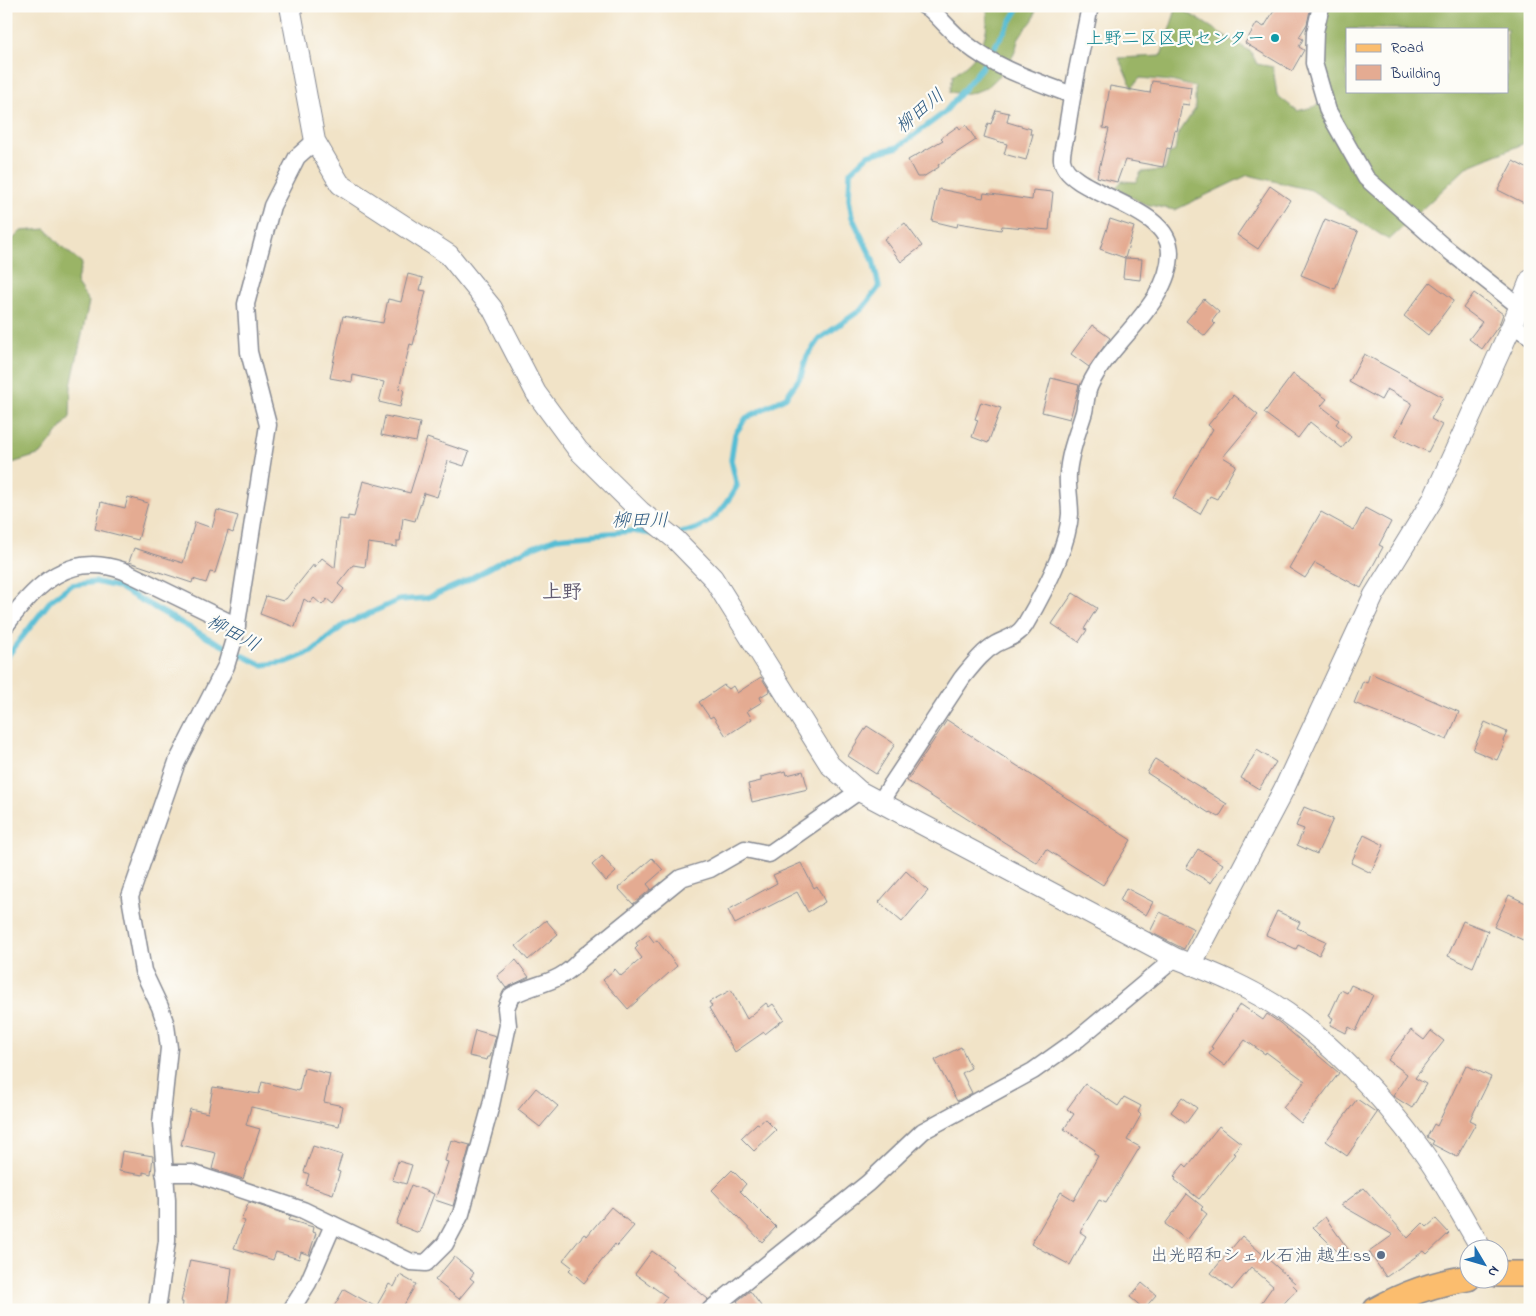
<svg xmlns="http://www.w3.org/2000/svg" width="1536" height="1316" viewBox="0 0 1536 1316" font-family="'Indie Flower','Klee One',sans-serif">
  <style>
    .forest { fill: #9ab466; stroke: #5a7262; fill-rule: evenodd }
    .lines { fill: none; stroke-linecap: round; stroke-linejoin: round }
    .stream { stroke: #56bdd4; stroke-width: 5.5 }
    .building { fill: #e4ab92 }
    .minor-casing { stroke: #868992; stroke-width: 19 }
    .tertiary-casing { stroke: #868992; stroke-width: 22 }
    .primary-casing { stroke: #868992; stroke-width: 28 }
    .minor { stroke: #fff; stroke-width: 16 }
    .tertiary { stroke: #fff; stroke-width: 20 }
    .primary { stroke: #fbbd6e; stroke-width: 25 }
    .culture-dot { fill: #0f9aa8; stroke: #fdfcf7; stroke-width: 2 }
    .service-dot { fill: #5c6f8a; stroke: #fdfcf7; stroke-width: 2 }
    .labels { text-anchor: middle; stroke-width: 4.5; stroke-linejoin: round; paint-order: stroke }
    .culture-label { font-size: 18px; fill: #0d838f; stroke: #fdfcf7; text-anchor: end }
    .service-label { font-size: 18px; fill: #4e5e75; stroke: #fdfcf7; text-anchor: end }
    .water-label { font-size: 19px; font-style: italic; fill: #2d5a81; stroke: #fdfcf7 }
    .quarter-label { font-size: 20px; font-weight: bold; fill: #615a70; stroke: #fdfcf7 }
  </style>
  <rect width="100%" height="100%" fill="#fdfcf7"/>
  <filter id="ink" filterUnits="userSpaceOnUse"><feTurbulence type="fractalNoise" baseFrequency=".02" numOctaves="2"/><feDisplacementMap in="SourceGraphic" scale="10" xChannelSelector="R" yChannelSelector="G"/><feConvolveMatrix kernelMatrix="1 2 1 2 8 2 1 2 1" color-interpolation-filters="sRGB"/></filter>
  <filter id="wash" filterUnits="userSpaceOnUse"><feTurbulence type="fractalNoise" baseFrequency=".0096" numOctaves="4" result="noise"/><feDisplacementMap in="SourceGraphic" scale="20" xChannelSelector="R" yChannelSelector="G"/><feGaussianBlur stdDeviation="1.12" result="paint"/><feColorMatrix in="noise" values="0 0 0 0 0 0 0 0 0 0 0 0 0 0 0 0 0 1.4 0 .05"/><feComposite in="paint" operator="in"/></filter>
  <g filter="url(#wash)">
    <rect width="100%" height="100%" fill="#f1e3c7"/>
    <!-- forest -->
    <g class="forest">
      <path d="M987,6H1036C1035,24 1029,22 1020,36C1017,41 1017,48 1014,54C997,82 984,98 950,92L953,75C980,56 989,41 987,6Z"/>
      <path d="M1177,6L1251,52L1257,64L1273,67L1277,95L1297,111L1313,107L1330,99L1318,48L1328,6H1530V141L1467,167L1389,240L1311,190L1248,175L1175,210L1144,204L1115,188L1122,181L1136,182L1141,172L1165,170L1169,154L1175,151L1177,136L1195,109V87L1171,81L1140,78L1132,88L1119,58L1161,56ZM1347,29H1507V91H1347Z"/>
      <polygon points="46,229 61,246 82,263 76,283 89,302 71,386 70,417 41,454 6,465 6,246 21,231"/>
    </g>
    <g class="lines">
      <!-- stream -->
      <g class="stream">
        <path d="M676,534C709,529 721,513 737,486L731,460L735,434L746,418L786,397L801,376L807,356L819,339L862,309L879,287L873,260L852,217L849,199L850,172L868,155L898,147L944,113L982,67L1020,6"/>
        <polyline points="6,658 51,600 71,585 96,582 118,587 208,638 262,665 287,662 311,652 344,625 399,600 427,598 462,583 509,557 556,538 632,531 660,535"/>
      </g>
    </g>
    <g id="blocks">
      <!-- building -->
      <g class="building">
        <polygon points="1277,6 1311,6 1307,24 1299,37 1303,39 1299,47 1304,50 1292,71 1245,43 1257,23 1264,27"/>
        <polygon points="1152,81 1191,87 1189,105 1182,104 1177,131 1175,130 1171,149 1167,148 1163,167 1125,160 1117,182 1097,177 1109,129 1103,128 1110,86 1150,93"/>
        <polygon points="996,110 1009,113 1007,122 1031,129 1030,134 1033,134 1026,160 1004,154 1007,144 984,137 988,123 991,124"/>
        <polygon points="966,125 976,140 938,165 939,167 923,177 917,177 908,160 943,140 941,138 958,126 960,129"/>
        <polygon points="1513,161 1530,170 1530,206 1498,190"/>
        <polygon points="1270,186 1290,200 1258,249 1237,235"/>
        <polygon points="939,189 983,198 984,193 1032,200 1033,190 1053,192 1049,230 1002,226 1001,230 958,223 957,227 932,221"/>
        <polygon points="1110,219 1134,227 1125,258 1100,249"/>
        <polygon points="1325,219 1358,232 1335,289 1301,275"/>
        <polygon points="905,223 922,246 901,262 884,239"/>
        <polygon points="1125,258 1142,259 1140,280 1123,278"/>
        <polygon points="408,274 423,278 420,290 426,291 413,345 410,344 399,389 404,390 400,407 379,402 384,382 353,375 352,382 330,378 343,316 383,323 388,299 401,302"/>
        <polygon points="1430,282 1454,300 1428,335 1404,316"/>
        <polygon points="1474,293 1503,314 1499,325 1482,349 1469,339 1482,322 1463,308"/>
        <polygon points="1204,299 1219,312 1212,321 1215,324 1205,336 1186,321"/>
        <polygon points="1092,325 1110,338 1089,367 1071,354"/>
        <polygon points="1364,354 1443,397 1431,419 1442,425 1428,452 1395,436 1412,403 1387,389 1381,400 1349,382"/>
        <polygon points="1293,374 1327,399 1321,406 1339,420 1336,424 1351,437 1342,448 1310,422 1298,438 1264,413"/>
        <polygon points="1051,378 1079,385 1070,419 1042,412"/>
        <polygon points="1233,395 1258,415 1223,457 1236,465 1217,499 1210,496 1200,514 1173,498 1213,429 1208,425"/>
        <polygon points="981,402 1001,408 988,443 972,437 978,420 975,419"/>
        <polygon points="385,416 420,423 416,442 381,435"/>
        <polygon points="427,438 469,452 464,466 448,461 437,497 424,493 415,521 403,518 400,541 397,541 397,547 368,543 365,567 353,565 338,584 344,589 333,604 327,599 322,605 314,598 310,603 304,599 295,627 260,614 266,596 283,601 284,599 286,599 314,564 314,568 322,558 335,568 340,519 348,520 348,516 354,517 363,481 410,493"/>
        <polygon points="128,497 148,503 138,540 95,529 101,502 125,508"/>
        <polygon points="1365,508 1391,522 1379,545 1383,547 1361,588 1315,563 1305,578 1289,568 1321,512 1354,530"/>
        <polygon points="217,510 238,516 233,533 228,531 215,573 210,572 206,583 193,579 192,583 129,562 134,548 183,563 195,522 212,528"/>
        <polygon points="1073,593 1097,608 1084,629 1087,630 1079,642 1052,624"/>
        <polygon points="1370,673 1459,712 1447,740 1354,703 1363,681 1367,683"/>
        <polygon points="761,677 770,691 760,697 762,702 747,711 752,719 726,736 713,716 710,718 699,702 724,685 729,689 733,686 737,693"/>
        <polygon points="947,720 1131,840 1103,885 1046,849 1037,863 907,781"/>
        <polygon points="1485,722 1507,732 1503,741 1505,742 1497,760 1473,750"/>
        <polygon points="867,726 895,744 876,774 848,756"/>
        <polygon points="1257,750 1276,762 1259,789 1241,778"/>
        <polygon points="1155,759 1227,804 1219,817 1210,812 1209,813 1147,773"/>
        <polygon points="786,771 787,775 803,771 808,789 752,802 748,784 761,781 761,777"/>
        <polygon points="1304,807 1333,819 1317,854 1297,845 1304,829 1296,826"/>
        <polygon points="1364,835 1384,845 1371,873 1351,863"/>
        <polygon points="1198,849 1223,864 1211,883 1186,868"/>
        <polygon points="602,856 616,872 606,881 592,865"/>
        <polygon points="652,858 663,870 647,884 651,889 633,904 618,888"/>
        <polygon points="801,863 814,888 817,886 825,902 808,912 797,892 735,924 728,910 777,883 773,875"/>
        <polygon points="906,871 928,891 902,922 879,902"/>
        <polygon points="1126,888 1153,902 1146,915 1120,901"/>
        <polygon points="1509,895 1530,905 1530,925 1523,940 1494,927"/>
        <polygon points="1277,911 1300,922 1297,928 1326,941 1319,955 1298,945 1296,949 1266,935"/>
        <polygon points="1160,912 1194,929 1184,949 1150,932"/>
        <polygon points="546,920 558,934 528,960 516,946"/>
        <polygon points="1463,921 1488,931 1473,967 1448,956"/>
        <polygon points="648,934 654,942 657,940 677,966 628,1009 603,980 615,969 621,976 642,958 635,949 638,946 636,943"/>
        <polygon points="516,960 529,977 506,988 497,976"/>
        <polygon points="1351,985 1373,995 1356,1031 1349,1027 1346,1033 1330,1025 1333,1018 1329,1016 1341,990 1347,993"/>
        <polygon points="731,990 747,1019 766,1003 769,1007 773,1004 784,1019 765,1034 764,1032 735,1052 709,1008 712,1006 709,1002"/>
        <polygon points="1240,1004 1263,1020 1267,1014 1280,1023 1339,1073 1301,1123 1283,1108 1305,1081 1266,1052 1265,1054 1245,1040 1225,1066 1209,1054 1213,1048 1211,1047"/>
        <polygon points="475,1030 496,1036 490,1057 488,1057 487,1060 469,1056"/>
        <polygon points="1411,1030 1424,1040 1431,1031 1444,1041 1415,1078 1426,1084 1412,1108 1393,1096 1407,1074 1388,1060"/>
        <polygon points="961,1047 971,1068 962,1073 972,1093 957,1101 935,1060"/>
        <polygon points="1466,1065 1491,1077 1470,1120 1476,1123 1457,1157 1432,1144 1434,1141 1427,1137 1434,1124 1437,1126"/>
        <polygon points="304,1068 330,1074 324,1102 343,1106 339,1126 251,1107 246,1125 260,1129 243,1179 212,1169 216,1153 181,1145 190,1109 208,1113 213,1087 259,1094 262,1082 299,1091"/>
        <polygon points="1085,1084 1118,1106 1124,1097 1141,1106 1138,1112 1141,1115 1127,1140 1140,1147 1106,1203 1099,1200 1080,1232 1086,1236 1070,1265 1031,1244 1061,1192 1074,1200 1098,1156 1094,1154 1095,1150 1064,1129 1074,1114 1067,1109"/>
        <polygon points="536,1088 558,1106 540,1127 518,1110"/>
        <polygon points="1182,1097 1197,1108 1186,1123 1171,1112"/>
        <polygon points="1357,1099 1377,1113 1347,1156 1326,1141"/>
        <polygon points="765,1119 776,1130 754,1151 741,1138 757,1123 759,1124"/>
        <polygon points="1219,1126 1241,1143 1233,1153 1235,1154 1199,1199 1175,1180 1176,1178 1174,1176 1184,1164 1187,1167"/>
        <polygon points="451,1140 470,1145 453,1206 435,1200 448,1162 445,1161"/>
        <polygon points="313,1146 342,1155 337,1171 340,1172 333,1194 306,1185 309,1174 304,1172"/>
        <polygon points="122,1151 153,1156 151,1174 143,1172 143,1175 119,1171"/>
        <polygon points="398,1161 412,1165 406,1184 392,1180"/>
        <polygon points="732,1170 746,1184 740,1191 776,1227 762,1242 712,1190"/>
        <polygon points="411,1185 434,1194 419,1233 396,1224"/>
        <polygon points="1364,1188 1408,1238 1423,1223 1427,1227 1436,1219 1449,1233 1427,1254 1424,1251 1386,1277 1369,1252 1393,1235 1341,1205"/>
        <polygon points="1187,1194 1203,1207 1201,1209 1207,1214 1187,1240 1165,1224"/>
        <polygon points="249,1202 291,1216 289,1220 313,1227 312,1232 316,1233 309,1255 301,1252 299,1259 276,1252 273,1260 234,1248 245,1221 241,1220"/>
        <polygon points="611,1207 634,1226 617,1246 615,1244 584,1283 569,1270 572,1267 563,1260 584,1234 587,1236"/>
        <polygon points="1325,1217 1353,1256 1347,1261 1313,1227"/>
        <polygon points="1242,1236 1295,1283 1293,1285 1297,1289 1278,1310 1256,1310 1273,1286 1251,1267 1232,1290 1211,1273"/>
        <polygon points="652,1251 673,1266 671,1269 708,1299 700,1310 657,1310 667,1297 635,1274"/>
        <polygon points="454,1257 474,1273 470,1278 474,1281 459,1299 435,1280"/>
        <polygon points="190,1260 232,1268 227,1310 182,1310 183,1302 181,1302"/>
        <polygon points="400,1275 416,1284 401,1310 332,1310 344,1289 376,1307 389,1284 394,1287"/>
        <polygon points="1142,1283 1156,1295 1144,1309 1130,1297"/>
        <polygon points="750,1291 764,1310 743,1310 737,1301"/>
      </g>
    </g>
  </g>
  <g filter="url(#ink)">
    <use href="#blocks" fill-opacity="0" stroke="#868992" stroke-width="1"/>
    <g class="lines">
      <!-- minor casing -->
      <g class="minor-casing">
        <g id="minor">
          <path d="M924,6L930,9C942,20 953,34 966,44C997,69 1036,81 1072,95"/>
          <polyline points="1321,6 1315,32 1314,63 1328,111 1366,178 1443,246 1520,307"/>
          <polyline points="1512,325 1530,336"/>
          <path d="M6,625C37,583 70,551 124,571L237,626"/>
          <path d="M880,802L962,678C972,666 982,652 996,644C1007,638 1017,637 1025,625C1042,596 1068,548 1070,514C1070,501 1067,487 1068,474C1069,453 1078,432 1084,412C1086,403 1086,393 1090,385C1109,342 1170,304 1170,253C1170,204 1067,195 1062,160C1061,151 1066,138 1067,128C1073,87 1082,47 1090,6"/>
          <path d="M164,1173H192L303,1210L411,1262L426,1263L445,1244L461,1214L491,1105L508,1025L506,1008L511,996C540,981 558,985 581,959L681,878L710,869L745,849L769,854L859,791"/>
          <polyline points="157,1310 167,1241 167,1200 161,1123 169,1048 166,1025 160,1007 143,971 130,897 177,762 226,666 235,636 268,425 249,352 246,304 272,206 297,157 315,141"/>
          <polyline points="291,1310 308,1283 333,1225"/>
          <polyline points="710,1310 868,1183 923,1131 1033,1071 1078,1039 1175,958"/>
        </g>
      </g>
      <!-- tertiary casing -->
      <g class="tertiary-casing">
        <g id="tertiary">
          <path d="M290,6L315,141L340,184L449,255L492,308L536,393L578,450L640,511L675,539L713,578L830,765L859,791L1175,958C1214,973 1253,989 1287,1013C1338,1049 1383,1098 1420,1148C1443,1179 1461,1215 1481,1248"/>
          <polyline points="1191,965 1284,789 1374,595 1433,499 1512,325 1530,280"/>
        </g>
      </g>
      <!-- primary casing -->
      <g class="primary-casing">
        <g id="primary">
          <polyline points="1498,1274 1530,1274"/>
          <path d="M1376,1310C1404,1294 1436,1283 1468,1278"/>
        </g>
      </g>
      <!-- minor -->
      <use href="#minor" class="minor"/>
      <!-- tertiary -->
      <use href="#tertiary" class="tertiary"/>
      <!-- primary -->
      <use href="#primary" class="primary"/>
    </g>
  </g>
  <!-- markers -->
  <circle class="culture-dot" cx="1275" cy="38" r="5"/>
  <circle class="service-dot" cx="1381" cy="1255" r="5"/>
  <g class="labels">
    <!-- culture labels -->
    <g class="culture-label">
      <text x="1265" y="44">上野二区区民センター</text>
    </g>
    <!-- service labels -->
    <g class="service-label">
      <text x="1371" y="1261">出光昭和シェル石油 越生ss</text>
    </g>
    <!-- water labels -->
    <g class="water-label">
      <text transform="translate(919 110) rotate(-40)" y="7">柳田川</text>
      <text x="640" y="526">柳田川</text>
      <text transform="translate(234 632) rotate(28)" y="7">柳田川</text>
    </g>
    <!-- quarter labels -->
    <g class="quarter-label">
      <text x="562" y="598">上野</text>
    </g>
  </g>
  <!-- margin -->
  <rect width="1536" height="1316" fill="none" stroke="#fdfcf7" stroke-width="25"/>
  <!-- legend -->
  <rect x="1346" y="28" width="162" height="65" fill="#fdfcf7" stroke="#a3aaba"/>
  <rect x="1356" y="44" width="25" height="8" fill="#fbbd6e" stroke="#a3aaba"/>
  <text x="1391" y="52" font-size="15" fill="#1b2f5e">Road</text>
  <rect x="1356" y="65" width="25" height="15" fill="#e4ab92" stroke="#a3aaba"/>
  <text x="1391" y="78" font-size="15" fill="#1b2f5e">Building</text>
  <!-- north arrow -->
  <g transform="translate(1484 1264) rotate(128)"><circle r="24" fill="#fdfcf7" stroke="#a3aaba"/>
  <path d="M0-4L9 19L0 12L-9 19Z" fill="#1f6fb2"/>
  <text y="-8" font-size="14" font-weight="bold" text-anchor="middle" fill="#1b2f5e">N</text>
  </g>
</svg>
